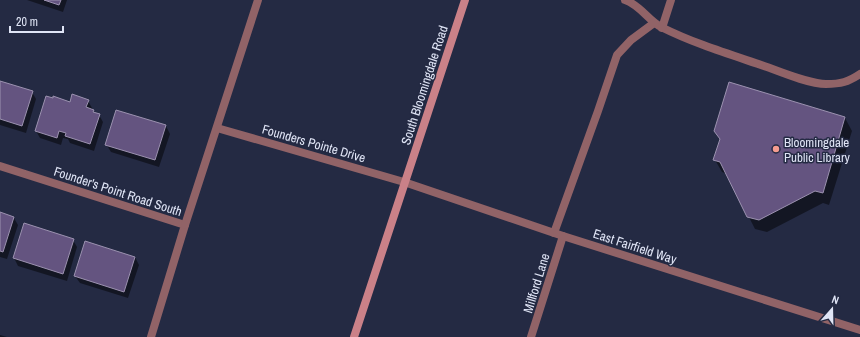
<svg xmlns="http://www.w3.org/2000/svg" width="860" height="337" viewBox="0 0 860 337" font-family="'Archivo Narrow',sans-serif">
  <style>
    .shadow { fill: #0007 }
    .building { fill: #645480; stroke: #9c92b0 }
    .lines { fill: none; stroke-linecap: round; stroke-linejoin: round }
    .service { stroke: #916367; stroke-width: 8 }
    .minor { stroke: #916367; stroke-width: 8 }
    .tertiary { stroke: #916367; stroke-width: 8 }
    .secondary { stroke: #ca8188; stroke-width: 8 }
    .poi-dot { fill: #f59c90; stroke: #242a43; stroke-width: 1.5 }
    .labels { text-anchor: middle; stroke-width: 3; stroke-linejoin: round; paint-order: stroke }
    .street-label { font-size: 13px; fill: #e0e5f6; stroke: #242a43 }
    .poi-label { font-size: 13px; fill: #e0e5f6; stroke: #242a43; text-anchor: start }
  </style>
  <rect width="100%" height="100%" fill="#242a43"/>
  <!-- shadow -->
  <g class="shadow">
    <polygon points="27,0 67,0 63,12"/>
    <polygon points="0,82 32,92 36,99 26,133 0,125"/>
    <polygon points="88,101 92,108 92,110 95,113 99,115 103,122 94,151 70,143 68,139 63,138 61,145 40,138 36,131 71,103"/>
    <polygon points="117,111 166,126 170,134 159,167 111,152 106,144"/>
    <polygon points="845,118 852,131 829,205 823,203 767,232 755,229 727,174 722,172 715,160"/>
    <polygon points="0,214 14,218 18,225 7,259 0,257"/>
    <polygon points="25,225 73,240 77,247 67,281 18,266 14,258"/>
    <polygon points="135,257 139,265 128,298 80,283 75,276"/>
    <polygon points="0,335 7,337 0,337"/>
  </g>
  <!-- building -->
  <g class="building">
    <polygon points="44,0 61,0 59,5"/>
    <polygon points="0,81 33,91 22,126 0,119"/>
    <polygon points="729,82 845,117 823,193 815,191 759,220 747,217 720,162 713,160 720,139 714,131"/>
    <polygon points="72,94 89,100 86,107 94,110 93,112 100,114 90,144 65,136 66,133 59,131 57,138 35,131 46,96 53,98 53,96 70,102"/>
    <polygon points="116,110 166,125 155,160 105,145"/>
    <polygon points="0,212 14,217 3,252 0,251"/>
    <polygon points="24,223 74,239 63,274 13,258"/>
    <polygon points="85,241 135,257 124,292 74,276"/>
  </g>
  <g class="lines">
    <!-- service -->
    <g class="service">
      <path d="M625,0C640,5 648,20 661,27C695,44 732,55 767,67C783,73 810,84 826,84C841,84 848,82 860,74"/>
      <polyline points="662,28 671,0"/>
    </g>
    <!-- minor -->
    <g class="minor">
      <polyline points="217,128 404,182"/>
      <polyline points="0,166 185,225 151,337"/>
      <polyline points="185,225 258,0"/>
      <polyline points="554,233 598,111 617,55 631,40 654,23"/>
      <polyline points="531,337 563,236"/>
    </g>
    <!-- tertiary -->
    <polyline class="tertiary" points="404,182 563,236 860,330"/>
    <!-- secondary -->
    <polyline class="secondary" points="354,337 465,0"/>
  </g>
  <!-- markers -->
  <circle class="poi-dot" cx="776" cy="149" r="4"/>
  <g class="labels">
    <!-- street labels -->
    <g class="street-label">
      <text transform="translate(424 85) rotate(-72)" y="5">South Bloomingdale Road</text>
      <text transform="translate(314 143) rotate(16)" y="5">Founders Pointe Drive</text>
      <text transform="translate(118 191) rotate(18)" y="5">Founder's Point Road South</text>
      <text transform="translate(635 246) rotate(18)" y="5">East Fairfield Way</text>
      <text transform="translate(536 283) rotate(-73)" y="5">Millford Lane</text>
    </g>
    <!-- poi labels -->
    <g class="poi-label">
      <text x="784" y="147">Bloomingdale<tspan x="784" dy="15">Public Library</tspan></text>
    </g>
  </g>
  <!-- north arrow -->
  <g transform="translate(832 309) rotate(20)" stroke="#242a43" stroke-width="3" paint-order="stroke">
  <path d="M0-3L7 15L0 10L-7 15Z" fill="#e0e5f6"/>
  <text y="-6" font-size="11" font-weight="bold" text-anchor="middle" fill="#e0e5f6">N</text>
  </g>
  <!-- scale -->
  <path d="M10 26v6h53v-6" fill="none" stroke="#e0e5f6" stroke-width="2"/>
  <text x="16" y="26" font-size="12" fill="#e0e5f6" stroke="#242a43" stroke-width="3" paint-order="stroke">20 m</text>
</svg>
